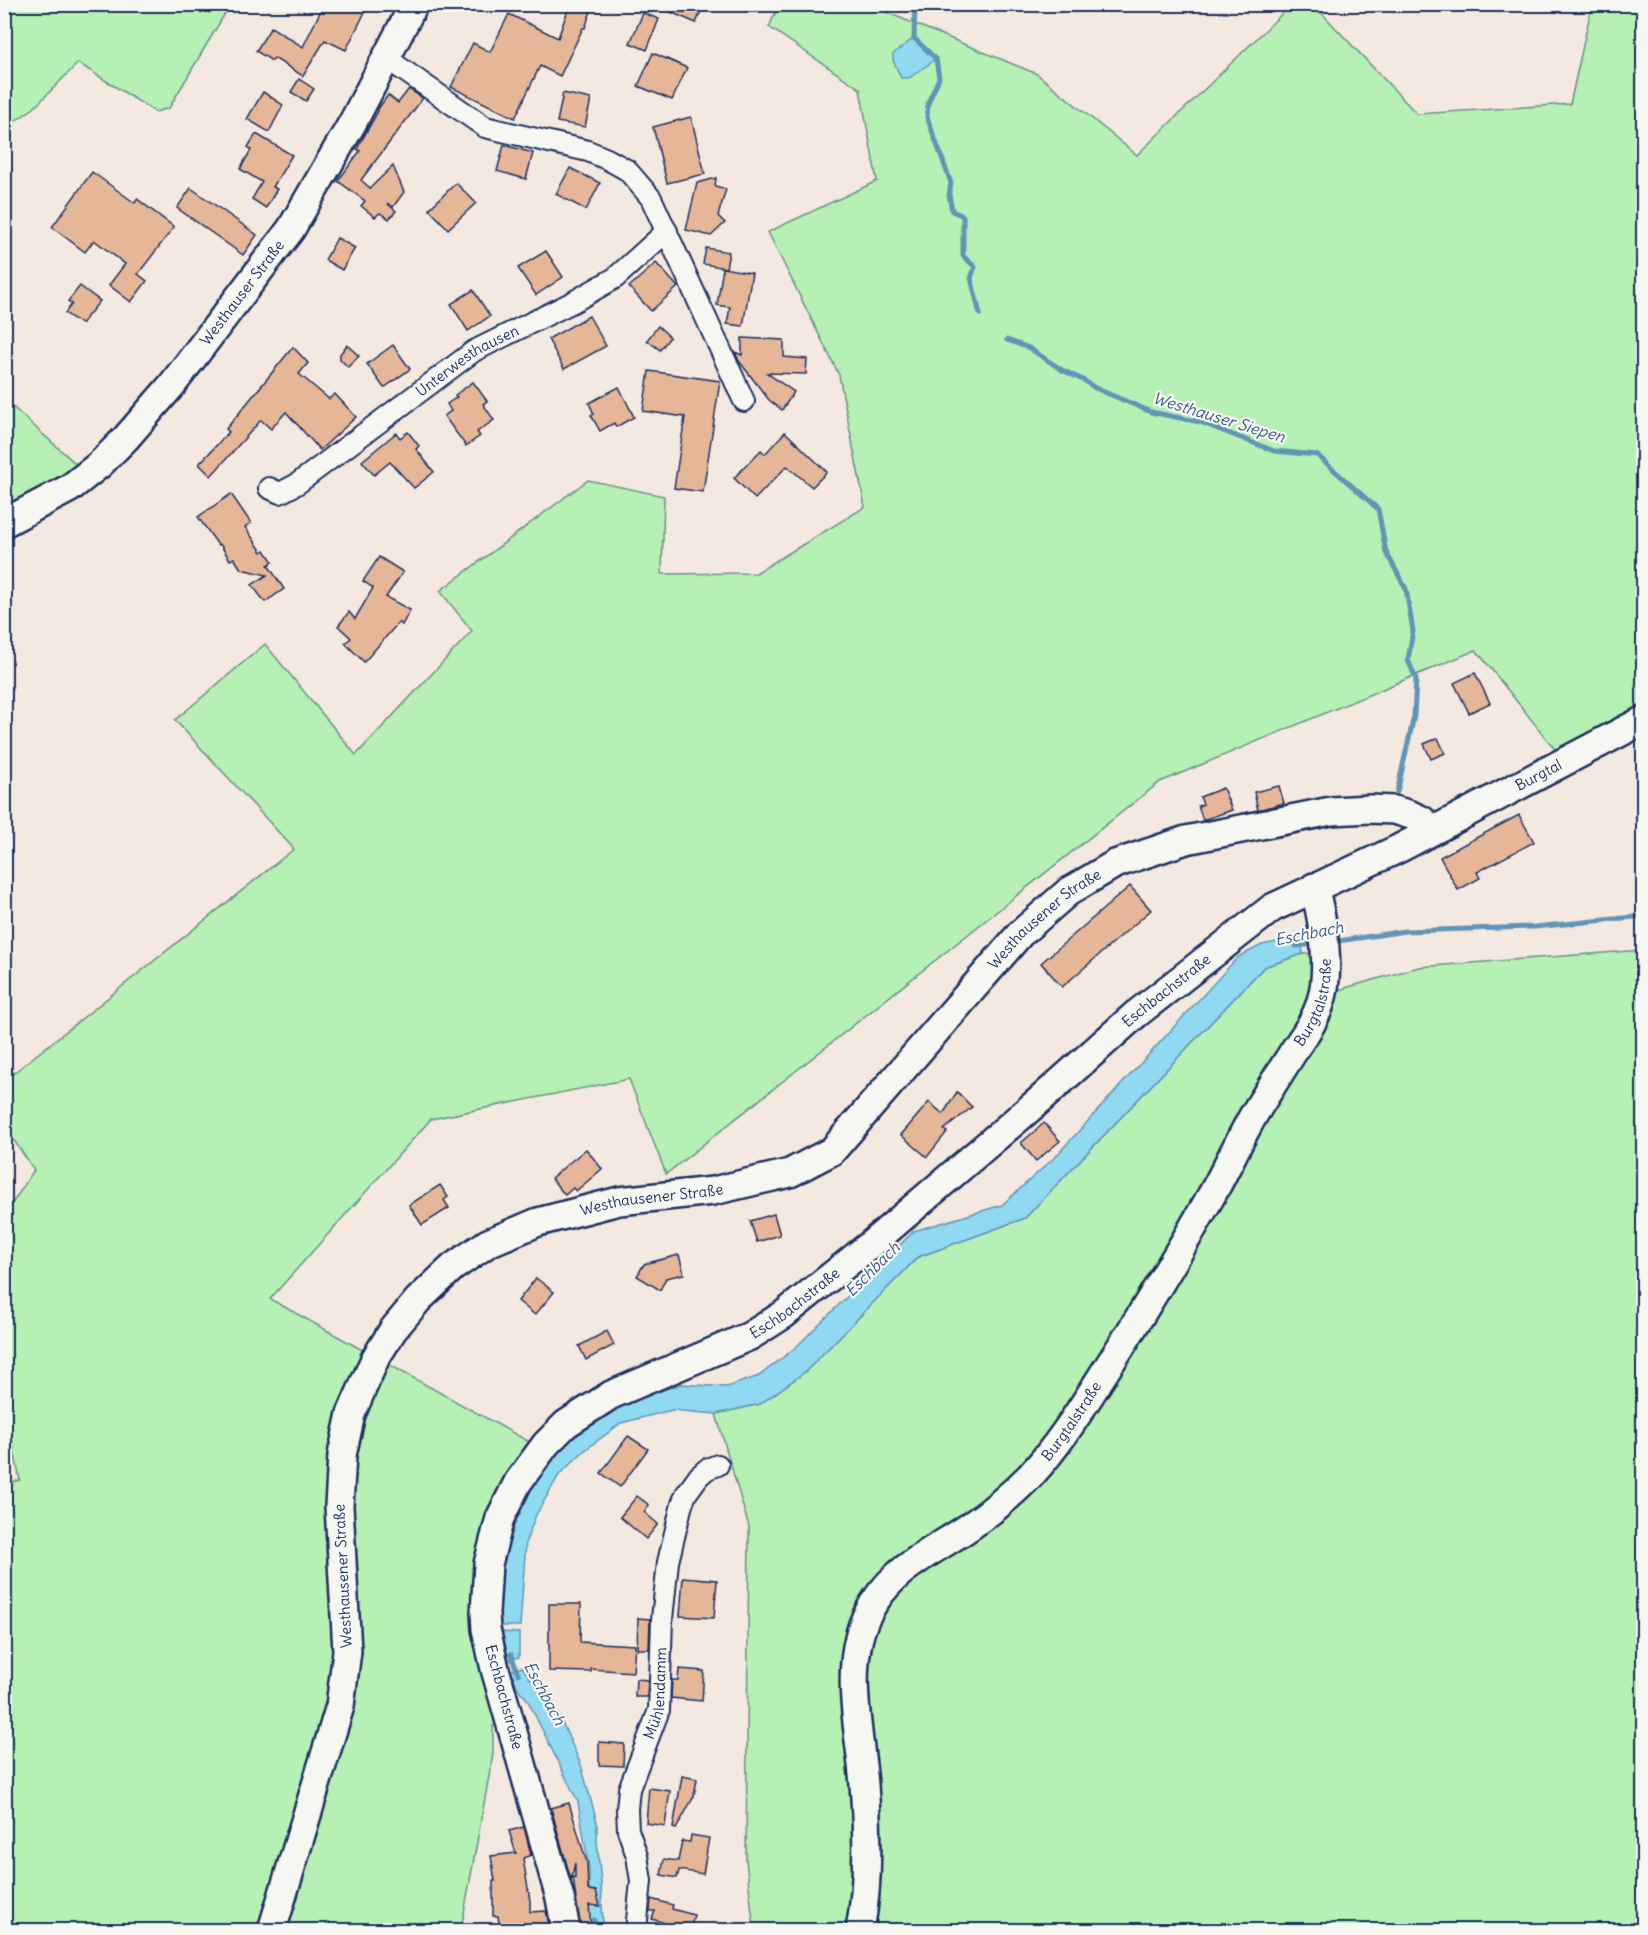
<svg xmlns="http://www.w3.org/2000/svg" width="1648" height="1935" viewBox="0 0 1648 1935" font-family="Delius,sans-serif">
  <style>
    .green { fill: #b6f0b4; stroke: #689089; stroke-width: 1.5 }
    .water { fill: #8fd9f1; stroke: #6195b6; stroke-width: 1.5 }
    .lines { fill: none; stroke-linecap: round; stroke-linejoin: round }
    .stream { stroke: #6195b6; stroke-width: 5 }
    .building { fill: #e6b698; stroke: #1b2f5e; stroke-width: 1.5 }
    .street-casing { stroke: #1b2f5e; stroke-width: 24 }
    .secondary-casing { stroke: #1b2f5e; stroke-width: 32 }
    .street { stroke: #f6f6f2; stroke-width: 20 }
    .secondary { stroke: #f6f6f2; stroke-width: 27 }
    .labels { text-anchor: middle; stroke-width: 4.5; stroke-linejoin: round; paint-order: stroke }
    .street-label { font-size: 15px; fill: #1b2f5e; stroke: #f6f6f2 }
    .water-label { font-size: 16px; font-style: italic; fill: #385a83; stroke: #f6f6f2 }
  </style>
  <rect width="100%" height="100%" fill="#f3e9e0"/>
  <filter id="ink" filterUnits="userSpaceOnUse"><feTurbulence type="fractalNoise" baseFrequency=".0167" numOctaves="2"/><feDisplacementMap in="SourceGraphic" scale="12" xChannelSelector="R" yChannelSelector="G"/><feConvolveMatrix kernelMatrix="1 2 1 2 8 2 1 2 1" color-interpolation-filters="sRGB"/></filter>
  <g filter="url(#ink)">
    <!-- green -->
    <g class="green">
      <polygon points="5,4 230,4 230,5 169,108 155,112 78,63 34,108 5,128"/>
      <polygon points="779,5 869,5 1037,74 1137,155 1291,5 1314,5 1417,114 1570,104 1592,5 1643,5 1643,708 1557,752 1476,650 1160,782 666,1174 629,1079 431,1119 270,1299 535,1445 488,1517 501,1724 493,1726 493,1754 461,1930 5,1930 4,1484 20,1480 5,1407 4,1216 34,1170 5,1127 5,1080 294,849 175,720 265,644 356,755 472,631 440,591 588,480 664,496 662,574 756,573 865,507 839,375 768,232 877,181 860,89 769,27"/>
      <polygon points="4,399 77,465 20,501 4,508"/>
      <polygon points="1643,950 1643,1930 754,1930 746,1860 749,1527 716,1414 760,1404 805,1372 918,1257 1025,1218 1264,967 1303,954 1324,952 1324,994 1419,967"/>
    </g>
    <!-- water -->
    <g class="water">
      <polygon points="914,38 936,59 909,78 901,78 893,60 893,54"/>
      <polygon points="1301,937 1303,954 1264,967 1025,1218 918,1257 805,1372 760,1404 716,1414 672,1410 621,1423 584,1451 559,1475 536,1515 526,1541 520,1626 499,1626 501,1573 511,1532 519,1509 531,1488 558,1449 588,1424 610,1411 634,1400 681,1384 727,1387 759,1376 796,1347 914,1231 1002,1205 1056,1156 1238,957 1262,945"/>
      <polygon points="501,1632 519,1633 519,1657 507,1661"/>
      <polygon points="523,1667 530,1679 546,1686 581,1765 597,1822 597,1842 601,1882 603,1926 589,1925 589,1868 578,1802 527,1699 519,1690 510,1671"/>
    </g>
    <g class="lines">
      <!-- stream -->
      <g class="stream">
        <polyline points="915,4 914,38 936,59 939,78 928,103 927,117 951,183 949,195 952,211 963,216 963,256 975,267 971,278 980,314"/>
        <polyline points="1007,340 1029,348 1062,370 1085,381 1095,388 1151,412 1200,422 1274,451 1317,455 1378,509 1386,552 1406,589 1413,631 1408,660 1416,679 1414,716 1397,792"/>
        <polyline points="1332,942 1405,931 1535,927 1644,916"/>
        <polyline points="1296,946 1316,944"/>
        <polyline points="511,1654 518,1674"/>
        <polyline points="593,1930 594,1920"/>
      </g>
    </g>
    <!-- building -->
    <g class="building">
      <polygon points="324,4 369,4 346,50 325,40 303,76 274,58 272,61 256,51 271,27 303,47"/>
      <polygon points="570,4 583,4 592,8 585,28 583,28 560,76 540,66 515,118 451,87 473,43 490,52 509,14 558,38"/>
      <polygon points="652,4 704,4 696,23"/>
      <polygon points="643,13 659,19 647,50 630,43"/>
      <polygon points="653,53 687,68 672,100 638,86"/>
      <polygon points="299,79 314,89 306,101 291,92"/>
      <polygon points="409,89 423,98 361,180 370,188 393,166 404,192 393,207 387,203 396,211 389,219 380,213 375,217 361,206 365,201 338,181 360,151 357,149 378,111 378,109 388,95 398,103"/>
      <polygon points="263,92 283,105 269,132 247,119"/>
      <polygon points="563,93 591,99 585,127 557,122"/>
      <polygon points="691,117 705,174 667,183 653,127"/>
      <polygon points="256,134 292,155 273,187 277,189 266,208 252,199 262,182 240,169 251,150 248,147"/>
      <polygon points="504,145 533,153 526,179 497,171"/>
      <polygon points="570,168 600,183 586,210 556,194"/>
      <polygon points="92,172 135,203 137,199 174,227 138,274 147,281 131,302 109,285 125,264 94,240 85,252 52,227"/>
      <polygon points="716,178 715,186 726,189 718,216 725,223 711,236 686,230 697,183"/>
      <polygon points="456,183 476,203 448,229 429,209"/>
      <polygon points="191,188 257,235 243,255 177,208"/>
      <polygon points="337,238 355,248 342,270 325,260"/>
      <polygon points="706,248 729,252 726,268 703,264"/>
      <polygon points="546,251 563,277 536,295 518,268"/>
      <polygon points="656,263 678,287 651,311 629,287"/>
      <polygon points="723,268 752,273 743,326 727,324 730,307 717,305"/>
      <polygon points="80,286 100,301 81,324 65,313 72,304 68,301"/>
      <polygon points="473,290 490,316 468,331 451,304"/>
      <polygon points="589,316 606,346 564,369 548,339"/>
      <polygon points="658,326 670,337 660,350 647,340"/>
      <polygon points="742,338 784,340 784,357 807,359 806,374 767,373 794,392 782,410 769,400 739,361 735,352 742,355"/>
      <polygon points="347,345 359,356 348,367 340,359 340,354"/>
      <polygon points="393,345 410,369 384,388 367,364"/>
      <polygon points="293,347 308,363 299,374 329,399 335,394 356,417 320,450 286,412 271,429 261,420 211,476 199,464 229,432 226,429"/>
      <polygon points="649,371 720,381 703,492 674,488 685,417 643,411"/>
      <polygon points="473,382 487,401 483,404 494,420 477,432 480,436 466,446 444,416 451,411 447,404 457,397 455,395"/>
      <polygon points="619,387 634,417 616,427 614,423 600,431 591,415 594,414 589,403"/>
      <polygon points="408,432 419,446 416,449 434,472 414,488 390,462 374,475 362,461 396,433 400,438"/>
      <polygon points="785,432 827,472 812,487 787,466 755,499 734,478 761,450 765,454"/>
      <polygon points="231,494 251,523 245,527 262,552 265,550 273,562 268,565 284,589 265,602 252,585 267,575 241,569 234,558 230,560 220,544 218,545 198,517"/>
      <polygon points="379,557 403,572 386,597 410,610 402,625 399,622 364,662 345,643 351,638 338,626 349,612 355,619 373,588 363,581"/>
      <polygon points="1475,673 1490,703 1469,713 1454,683"/>
      <polygon points="1438,738 1445,753 1431,759 1424,744"/>
      <polygon points="1279,786 1284,803 1258,810 1254,792"/>
      <polygon points="1223,788 1232,810 1203,820 1198,806 1203,804 1200,797"/>
      <polygon points="1519,815 1534,842 1477,872 1480,878 1458,890 1440,857"/>
      <polygon points="1130,886 1151,910 1062,987 1041,963"/>
      <polygon points="957,1092 972,1107 944,1130 947,1132 927,1157 901,1135 929,1102 943,1114"/>
      <polygon points="1044,1123 1060,1141 1036,1161 1021,1143"/>
      <polygon points="586,1149 602,1169 576,1191 573,1188 565,1195 551,1178"/>
      <polygon points="440,1185 448,1197 444,1200 449,1208 422,1225 409,1205"/>
      <polygon points="774,1214 780,1235 757,1242 750,1221"/>
      <polygon points="679,1255 684,1274 666,1278 660,1290 637,1276 644,1264"/>
      <polygon points="536,1278 554,1292 535,1315 518,1301"/>
      <polygon points="607,1331 614,1345 586,1360 579,1346"/>
      <polygon points="628,1436 648,1449 620,1487 601,1473"/>
      <polygon points="637,1496 649,1505 644,1512 658,1524 646,1539 620,1517"/>
      <polygon points="683,1577 717,1580 714,1618 680,1616"/>
      <polygon points="549,1604 581,1604 580,1642 635,1645 633,1672 591,1669 591,1672 549,1671"/>
      <polygon points="638,1618 650,1619 649,1649 637,1649"/>
      <polygon points="679,1669 704,1671 702,1701 671,1698 672,1680 678,1680"/>
      <polygon points="636,1679 648,1680 647,1697 635,1697"/>
      <polygon points="599,1742 624,1744 623,1766 599,1765"/>
      <polygon points="682,1776 697,1779 694,1796 676,1829 673,1828"/>
      <polygon points="649,1788 670,1791 665,1826 646,1823"/>
      <polygon points="569,1803 587,1863 588,1890 596,1891 600,1906 589,1905 591,1929 581,1930 575,1892 573,1877 575,1878 575,1863 571,1880 551,1808"/>
      <polygon points="524,1827 531,1855 523,1858 530,1901 530,1912 546,1911 550,1930 500,1930 498,1916 493,1916 493,1881 495,1881 491,1856 516,1853 509,1831"/>
      <polygon points="691,1835 709,1838 703,1874 679,1870 677,1878 661,1875 664,1859 678,1861 682,1841 690,1842"/>
      <polygon points="651,1899 673,1905 672,1909 694,1915 690,1930 663,1930 665,1923 652,1919 655,1911 650,1911"/>
    </g>
    <g class="lines">
      <!-- street casing -->
      <g class="street-casing">
        <g id="street">
          <polyline points="386,58 485,127 588,151 607,159 627,170 651,198 744,401"/>
          <path id="s1" d="M269,488L280,493L297,484L474,351L573,302L615,278L667,231"/>
          <path id="s2" d="M636,1930L641,1881L637,1856L628,1830L627,1809L629,1789L659,1710L662,1619L668,1562L682,1504L686,1494L699,1476L707,1469L718,1465"/>
        </g>
      </g>
      <!-- secondary casing -->
      <g class="secondary-casing">
        <g id="secondary">
          <path id="s3" d="M4,523L70,488L99,465L126,438L172,385L291,229L353,122L414,4"/>
          <path id="s4" d="M272,1930L340,1706L347,1651L339,1506L342,1455L351,1414L375,1359L393,1330L418,1300L453,1267L488,1243L538,1222L619,1201L713,1191L790,1173L832,1151L1020,934L1068,892L1115,864L1186,840L1331,811L1370,809L1394,810L1411,815L1422,820L1433,830"/>
          <path id="s5" d="M566,1930L560,1898L545,1845L495,1669L486,1629L485,1613L488,1564L500,1518L518,1482L546,1444L566,1424L611,1395L750,1336L783,1315L870,1245L1042,1098L1135,1015L1272,908L1398,849L1644,720"/>
          <path id="s6" d="M860,1930C869,1883 868,1834 864,1785C860,1732 843,1668 866,1617C889,1569 928,1555 969,1527C991,1512 1011,1495 1030,1476C1059,1445 1081,1409 1104,1373C1141,1316 1177,1256 1211,1196C1226,1170 1238,1142 1253,1116C1267,1093 1281,1071 1295,1049C1305,1034 1316,1019 1321,1001C1331,969 1323,919 1314,887"/>
        </g>
      </g>
      <!-- street -->
      <use href="#street" class="street"/>
      <!-- secondary -->
      <use href="#secondary" class="secondary"/>
    </g>
  </g>
  <g class="labels">
    <!-- street labels -->
    <g class="street-label">
      <text dy="5" stroke="none"><textPath href="#s3" startOffset="336">Westhauser Straße</textPath></text>
      <text dy="5" stroke="none"><textPath href="#s1" startOffset="242">Unterwesthausen</textPath></text>
      <text dy="5" stroke="none"><textPath href="#s5" startOffset="1718">Burgtal</textPath></text>
      <text dy="5" stroke="none"><textPath href="#s4" startOffset="1426">Westhausener Straße</textPath></text>
      <text dy="5" stroke="none"><textPath href="#s5" startOffset="1286">Eschbachstraße</textPath></text>
      <text dy="5" stroke="none"><textPath href="#s6" startOffset="1089">Burgtalstraße</textPath></text>
      <text dy="5" stroke="none"><textPath href="#s4" startOffset="922">Westhausener Straße</textPath></text>
      <text dy="5" stroke="none"><textPath href="#s5" startOffset="800">Eschbachstraße</textPath></text>
      <text dy="5" stroke="none"><textPath href="#s6" startOffset="603">Burgtalstraße</textPath></text>
      <text transform="translate(343 1576) rotate(-93)" y="5">Westhausener Straße</text>
      <text dy="5" stroke="none"><textPath href="#s2" startOffset="244">Mühlendamm</textPath></text>
      <text transform="translate(504 1697) rotate(75)" y="5">Eschbachstraße</text>
    </g>
    <!-- water labels -->
    <g class="water-label">
      <text transform="translate(1219 417) rotate(17)" y="6">Westhauser Siepen</text>
      <text transform="translate(1309 933) rotate(-11)" y="6">Eschbach</text>
      <text transform="translate(872 1269) rotate(-45)" y="6">Eschbach</text>
      <text transform="translate(545 1693) rotate(62)" y="6">Eschbach</text>
    </g>
  </g>
  <!-- margin -->
  <rect width="1648" height="1935" fill="none" stroke="#f6f6f2" stroke-width="24"/>
  <rect x="12" y="12" width="1624" height="1911" fill="none" stroke="#1b2f5e" stroke-width="2" filter="url(#ink)"/>
</svg>
